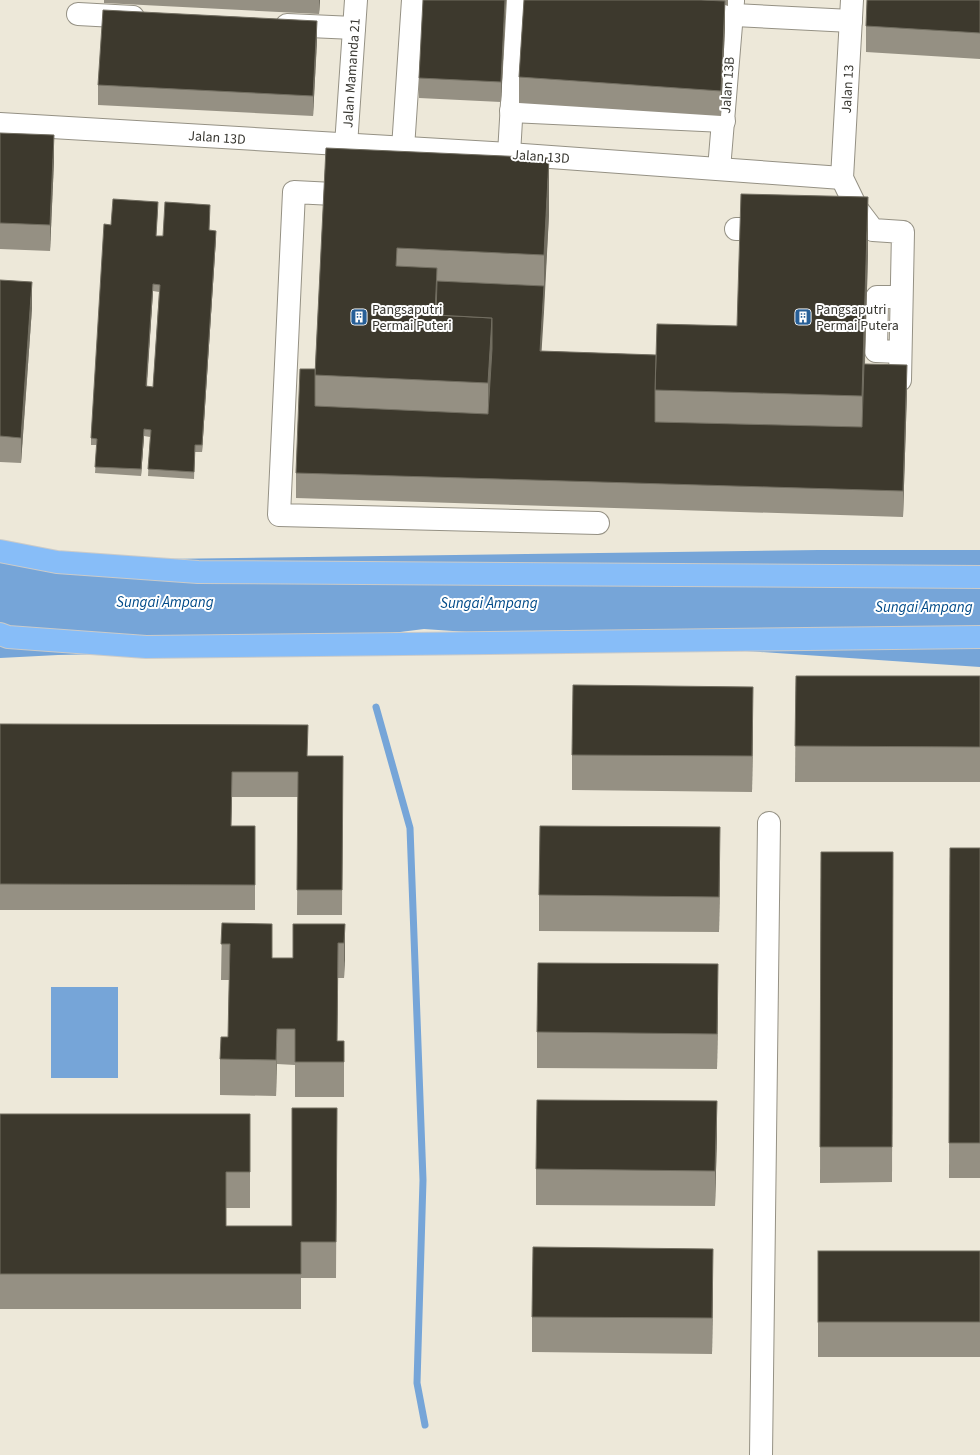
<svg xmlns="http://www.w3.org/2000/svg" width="980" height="1455" viewBox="0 0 980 1455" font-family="'Source Sans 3',sans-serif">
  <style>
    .water { fill: #76a5d8 }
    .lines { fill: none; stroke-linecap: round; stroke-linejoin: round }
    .stream { stroke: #76a5d8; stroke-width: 7 }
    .minor-casing { stroke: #959184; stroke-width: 24 }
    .highway-casing { stroke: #cbcbc9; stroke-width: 24 }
    .minor { stroke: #fff; stroke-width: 22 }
    .highway { stroke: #87bdf8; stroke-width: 22 }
    .wall { fill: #959083; fill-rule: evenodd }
    .shaded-wall { fill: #726e61 }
    .building { fill: #3d392d; stroke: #726e61; fill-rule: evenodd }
    .labels { text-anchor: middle; stroke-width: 4; stroke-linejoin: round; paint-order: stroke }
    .street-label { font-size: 14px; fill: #383731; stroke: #fff }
    .poi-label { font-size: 14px; fill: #383731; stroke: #fff; text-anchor: start }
    .water-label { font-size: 15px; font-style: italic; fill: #004a88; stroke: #fff }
  </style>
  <rect width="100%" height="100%" fill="#ede8d9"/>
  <!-- water -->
  <g class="water">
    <polygon points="0,548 162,559 819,550 980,550 980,667 424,629 251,651 58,655 0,658"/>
    <rect x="51" y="987" width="67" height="91"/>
  </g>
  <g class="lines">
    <!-- stream -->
    <polyline class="stream" points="376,707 410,828 423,1180 417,1383 425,1425"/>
    <!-- minor casing -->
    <g class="minor-casing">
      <g id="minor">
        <polyline points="852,0 842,178 857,209 873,230 903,232 900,380"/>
        <polyline points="695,13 851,21"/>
        <polyline points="78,14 133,17"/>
        <polyline points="287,25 354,28"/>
        <polyline points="511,111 724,121"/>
        <polyline points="0,124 509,154 842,178"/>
        <polyline points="346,145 356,0"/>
        <polyline points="403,148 413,0"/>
        <polyline points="719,169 733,1"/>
        <polyline points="509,187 509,154 518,0"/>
        <polyline points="353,195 294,192 279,515 598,523"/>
        <polyline points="736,229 770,229"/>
        <polyline points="900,352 876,351 877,297 900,297"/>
        <polyline points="761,1455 769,823"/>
      </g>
    </g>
    <!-- highway casing -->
    <g class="highway-casing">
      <g id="highway">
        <polyline points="0,551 57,562 198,572 980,577"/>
        <polyline points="0,634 8,637 146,647 980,637"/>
      </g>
    </g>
    <!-- minor -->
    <use href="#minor" class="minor"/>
    <!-- highway -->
    <use href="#highway" class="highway"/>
  </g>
  <!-- wall -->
  <g class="wall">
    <polygon points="104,0 320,0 319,14 104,3"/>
    <polygon points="506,0 501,102 419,98 419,78"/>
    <polygon points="524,0 728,0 728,6 725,5 725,27 721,116 519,103 519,77"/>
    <polygon points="980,0 980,59 866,52 866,26"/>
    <polygon points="317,41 313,116 98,105 98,85"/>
    <polygon points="0,133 54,161 50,251 0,249"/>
    <polygon points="326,148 549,215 541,351 656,355 737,326 868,254 865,364 907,391 903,517 296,498 296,473 315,369"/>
    <path d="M158,209L156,236H163L210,212L209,230L216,238L202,452H195L194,479L148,476L150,437L144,436L141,476L95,473L97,445H91V438L111,225ZM153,291L159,292L153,387L147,386Z"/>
    <polygon points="0,280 32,308 21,463 0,462"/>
    <polygon points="796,676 980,676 980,782 795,782"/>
    <polygon points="753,722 752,792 572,790 572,755"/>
    <polygon points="0,724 307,756 343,756 342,915 297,915 298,797 232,797 231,826 255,826 255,910 0,910"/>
    <polygon points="950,848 980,848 980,1178 949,1178"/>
    <polygon points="821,852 893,852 892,1182 820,1183"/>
    <polygon points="720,863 719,932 539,931 539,895"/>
    <polygon points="222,923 272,958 293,958 345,924 344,978 338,978 337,1041 344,1041 344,1097 295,1097 295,1065 277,1064 276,1096 220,1095 220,1059 228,1037 229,980 221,980"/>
    <polygon points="718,1000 717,1069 537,1068 537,1032"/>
    <polygon points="337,1108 336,1278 301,1278 301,1309 0,1309 0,1114 250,1114 250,1208 226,1208 226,1226 292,1226"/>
    <polygon points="717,1136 715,1206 536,1205 536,1169"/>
    <rect x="818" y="1251" width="162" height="106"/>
    <polygon points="713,1284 712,1354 532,1352 532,1317"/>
  </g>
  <!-- shaded-wall -->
  <g class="shaded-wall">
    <polygon points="319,0 320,0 319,14"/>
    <polygon points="505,0 506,0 501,102 501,82"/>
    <polygon points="725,1 725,27 721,116 721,91"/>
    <polygon points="317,21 317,41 313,116 313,96"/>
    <polygon points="54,135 54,161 50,251 50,225"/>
    <polygon points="549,158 549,215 544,312 540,376 540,351 544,286 544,255"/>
    <polygon points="868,197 868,254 862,453 862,396"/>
    <polygon points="216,231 216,238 202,452 202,445"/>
    <polygon points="437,268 437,325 435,315"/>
    <polygon points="32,282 32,308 21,463 21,438"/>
    <polygon points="153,284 153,291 146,393 146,386"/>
    <polygon points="492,318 492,375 488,440 488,383"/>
    <polygon points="907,365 907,391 903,517 903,491"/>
    <polygon points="144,429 144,436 141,476 141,469"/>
    <polygon points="753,687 753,722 752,792 752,756"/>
    <polygon points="720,827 720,863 719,932 719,897"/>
    <polygon points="345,924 345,960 344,978 344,943"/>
    <polygon points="338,943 338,978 337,1062"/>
    <polygon points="718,964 718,1000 717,1069 717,1034"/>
    <polygon points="277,1029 277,1064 276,1096"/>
    <polygon points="717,1101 717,1136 715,1206 715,1171"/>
    <polygon points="713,1249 713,1284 712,1354 712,1318"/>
  </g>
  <!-- building -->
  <g class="building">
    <polygon points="423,0 505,0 501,82 419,78"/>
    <polygon points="524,0 701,0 725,1 721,91 519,77"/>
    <polygon points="867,0 980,0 980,33 866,26"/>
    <polygon points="103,10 317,21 313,96 98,85"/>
    <polygon points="0,133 54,135 50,225 0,223"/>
    <polygon points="326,148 549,158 544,255 397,248 396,266 437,268 435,315 492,318 488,383 315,375"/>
    <polygon points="741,194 868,197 862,396 655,390 657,324 737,326"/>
    <path d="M113,199L158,202L156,236H163L165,202L210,205L209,230L216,231L202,445H195L194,472L148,469L151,430L144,429L141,469L95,467L97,439L91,438L104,224L111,225ZM153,284L160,285L153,387L146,386Z"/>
    <polygon points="0,280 32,282 21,438 0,436"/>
    <polygon points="437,281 544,286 540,351 656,355 655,390 655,422 862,427 864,364 907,365 903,491 296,473 300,369 315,369 315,406 488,414 492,349 492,318 436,315"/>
    <polygon points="796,676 980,676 980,747 795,746"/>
    <polygon points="573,685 753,687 752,756 572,755"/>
    <polygon points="0,724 308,725 307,756 343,756 342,890 297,890 298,772 232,772 231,826 255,826 255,885 0,884"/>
    <polygon points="540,826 720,827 719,897 539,895"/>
    <polygon points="950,848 980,848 980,1143 949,1143"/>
    <polygon points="821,852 893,852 892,1147 820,1147"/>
    <polygon points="222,923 272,924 272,958 293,958 293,924 345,924 344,943 338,943 337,1041 344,1041 344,1062 295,1062 295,1029 277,1029 276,1060 220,1059 221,1037 228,1037 230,944 221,944"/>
    <polygon points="538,963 718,964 717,1034 537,1032"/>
    <polygon points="537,1100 717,1101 715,1171 536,1169"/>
    <polygon points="292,1108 337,1108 336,1242 301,1242 301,1274 0,1274 0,1114 250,1114 250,1172 226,1172 226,1226 292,1226"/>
    <polygon points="533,1247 713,1249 712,1318 532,1317"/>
    <rect x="818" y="1251" width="162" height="71"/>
  </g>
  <!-- icons -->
  <defs>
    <g id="building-square" transform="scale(0.9)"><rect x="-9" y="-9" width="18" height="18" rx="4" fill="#275f97" stroke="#fff"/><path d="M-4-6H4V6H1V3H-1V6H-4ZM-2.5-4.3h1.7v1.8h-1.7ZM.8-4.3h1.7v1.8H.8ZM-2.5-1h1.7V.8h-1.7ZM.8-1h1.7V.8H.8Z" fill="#fff"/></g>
  </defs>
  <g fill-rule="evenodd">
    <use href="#building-square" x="359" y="317"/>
    <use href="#building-square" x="803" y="317"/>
  </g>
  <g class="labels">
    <!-- street labels -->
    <g class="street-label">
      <text transform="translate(351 73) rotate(-86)" y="5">Jalan Mamanda 21</text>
      <text transform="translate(727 85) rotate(-86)" y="5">Jalan 13B</text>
      <text transform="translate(847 89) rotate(-87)" y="5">Jalan 13</text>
      <text transform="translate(217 137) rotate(4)" y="5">Jalan 13D</text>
      <text transform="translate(541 156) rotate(4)" y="5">Jalan 13D</text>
    </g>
    <!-- poi labels -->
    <g class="poi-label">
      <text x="372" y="314">Pangsaputri<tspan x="372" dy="16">Permai Puteri</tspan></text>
      <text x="816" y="314">Pangsaputri<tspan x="816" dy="16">Permai Putera</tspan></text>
    </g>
    <!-- water labels -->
    <g class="water-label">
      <text x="165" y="607">Sungai Ampang</text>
      <text x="489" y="608">Sungai Ampang</text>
      <text x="924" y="612">Sungai Ampang</text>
    </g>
  </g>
</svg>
